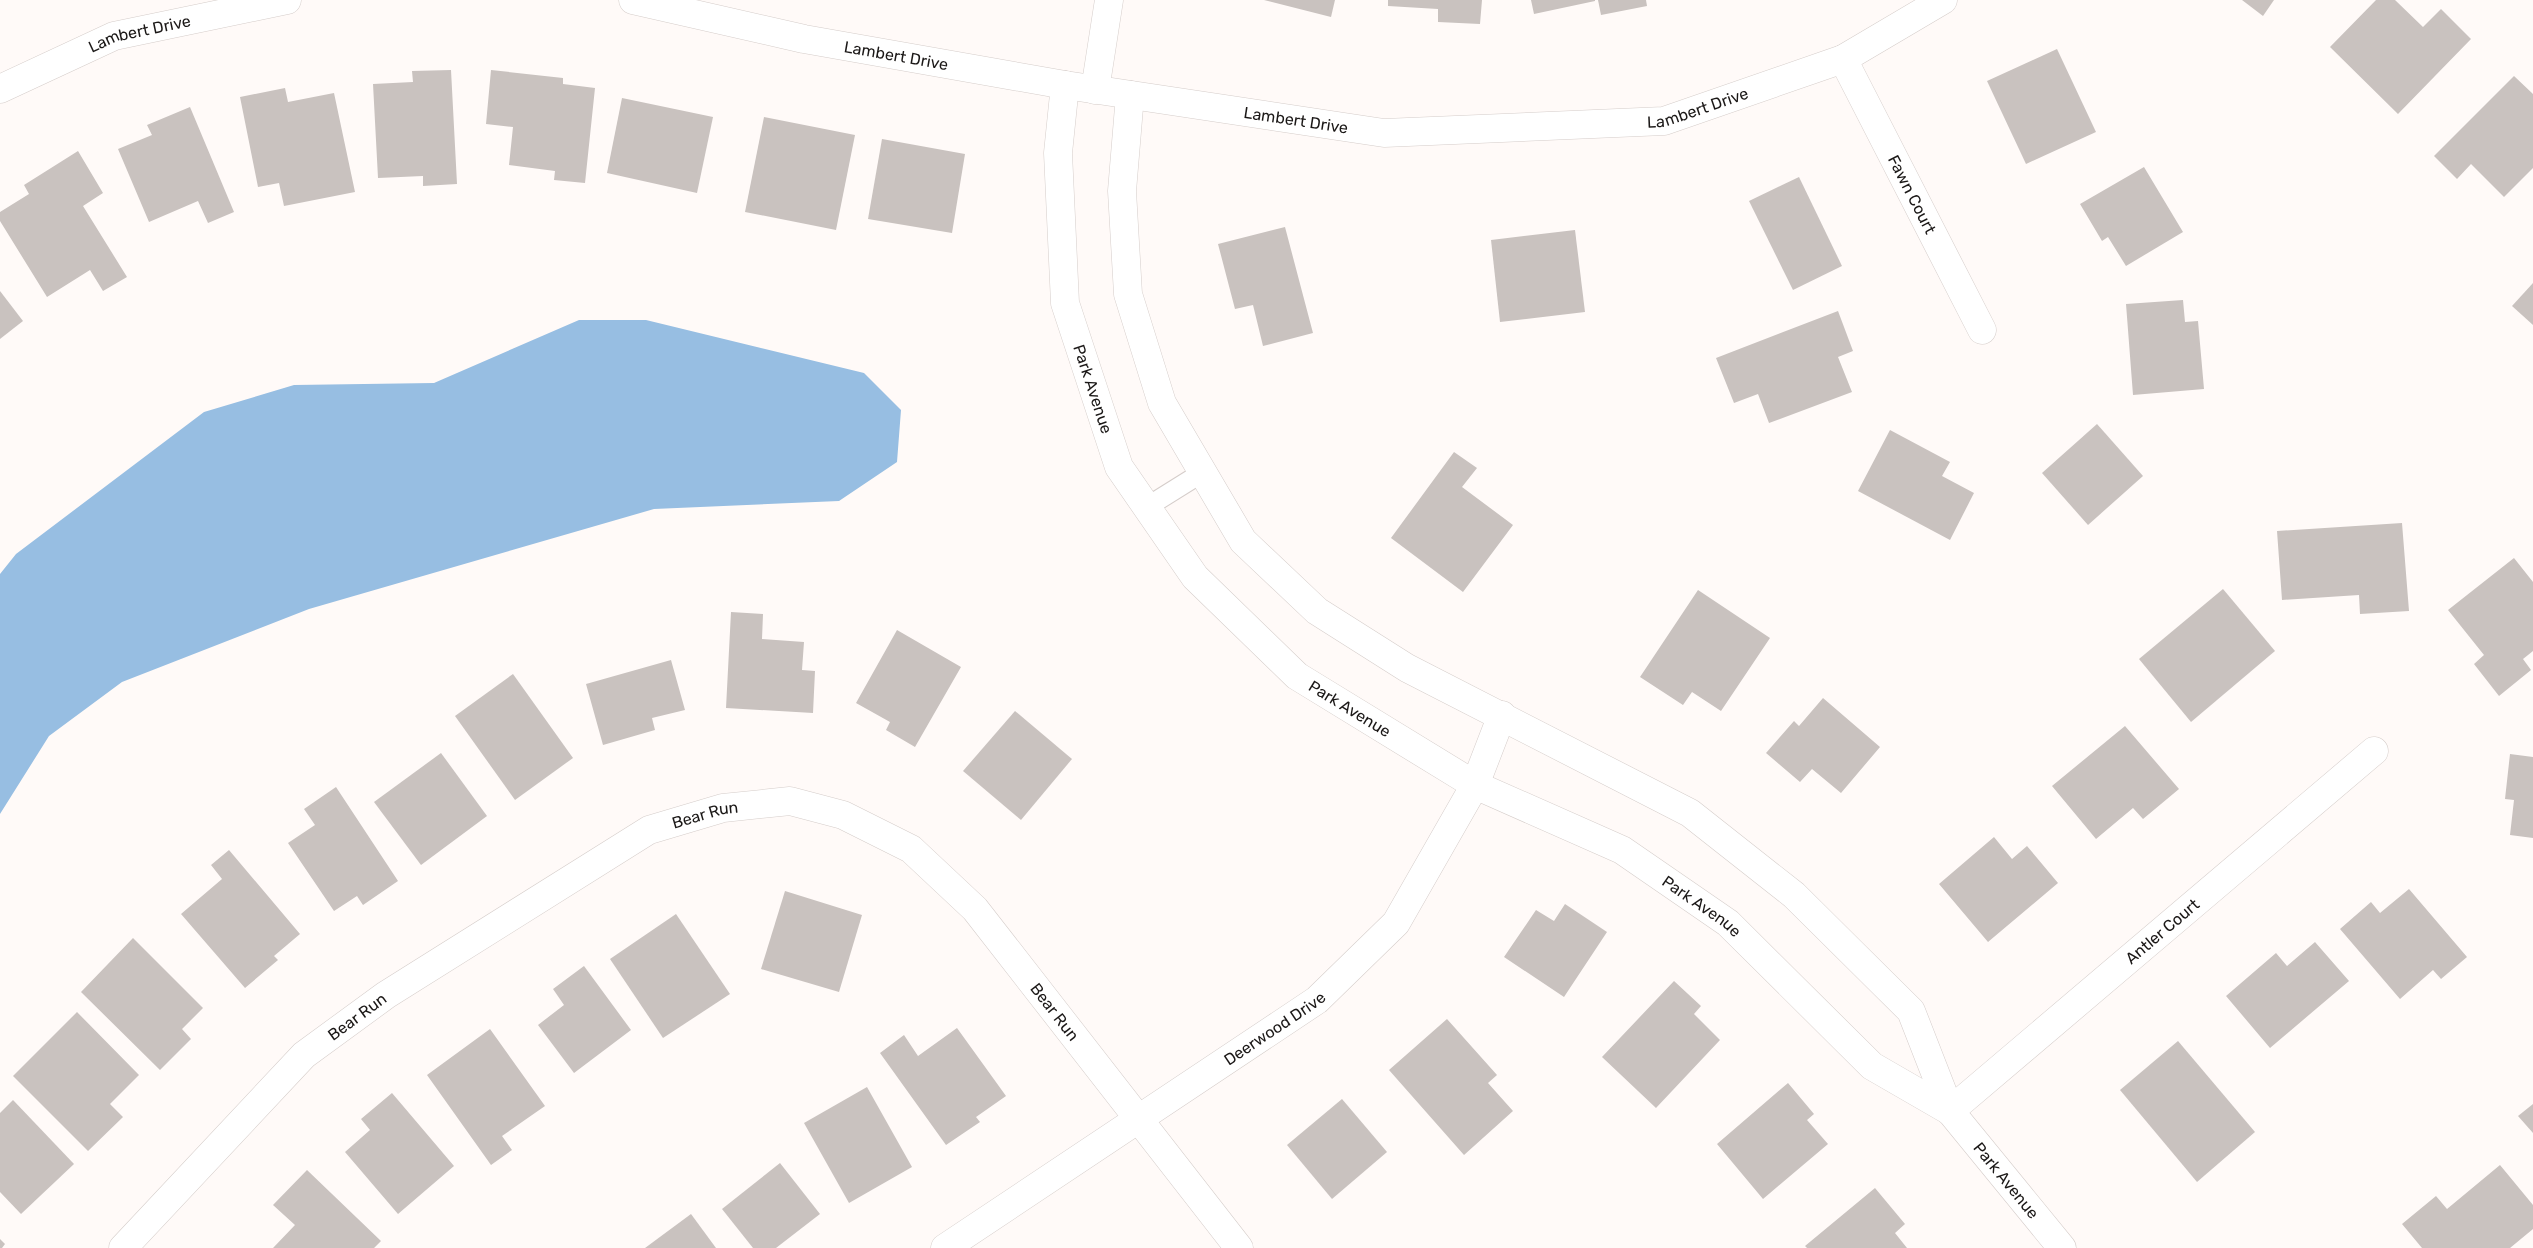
<svg xmlns="http://www.w3.org/2000/svg" width="2533" height="1248" viewBox="0 0 2533 1248" font-family="Rubik,sans-serif">
  <style>
    .water { fill: #97bee2 }
    .building { fill: #c9c2bf }
    .lines { fill: none; stroke-linecap: round; stroke-linejoin: round }
    .service-casing { stroke: #d5cdca; stroke-width: 21 }
    .minor-casing { stroke: #d5cdca; stroke-width: 29 }
    .service { stroke: #fff; stroke-width: 19 }
    .minor { stroke: #fff; stroke-width: 28 }
    .labels { text-anchor: middle; stroke-width: 4; stroke-linejoin: round; paint-order: stroke }
    .street-label { font-size: 16px; fill: #1b1817; stroke: #fffaf8 }
  </style>
  <rect width="100%" height="100%" fill="#fffaf8"/>
  <!-- water -->
  <polygon class="water" points="579,320 646,320 864,373 901,410 897,462 839,501 654,509 309,609 122,682 49,736 0,814 0,574 16,554 204,412 294,385 434,383"/>
  <!-- building -->
  <g class="building">
    <polygon points="1264,0 1335,0 1331,17"/>
    <polygon points="1388,0 1482,0 1480,24 1438,22 1438,9 1388,6"/>
    <polygon points="1531,0 1595,0 1595,1 1534,14"/>
    <polygon points="1598,0 1646,0 1647,6 1601,15"/>
    <polygon points="2242,0 2274,0 2263,16"/>
    <polygon points="2376,0 2395,0 2423,27 2441,9 2471,39 2398,114 2330,47"/>
    <polygon points="2057,49 2096,132 2026,164 1987,81"/>
    <polygon points="451,70 457,184 423,186 423,176 378,178 373,84 413,82 412,71"/>
    <polygon points="491,70 563,78 563,84 595,88 585,183 554,180 555,171 509,165 513,127 486,124"/>
    <polygon points="2514,76 2533,94 2533,168 2504,197 2471,164 2457,179 2434,156"/>
    <polygon points="285,88 288,102 334,93 355,192 284,206 279,183 258,187 240,97"/>
    <polygon points="622,98 713,117 697,193 607,173"/>
    <polygon points="190,107 234,212 208,223 198,201 149,222 118,149 152,135 147,125"/>
    <polygon points="764,117 855,135 836,230 745,212"/>
    <polygon points="882,139 965,154 952,233 868,219"/>
    <polygon points="78,151 103,193 83,206 127,277 103,291 90,270 47,297 0,221 0,212 29,194 24,185"/>
    <polygon points="2144,167 2183,232 2126,266 2108,237 2102,241 2080,204"/>
    <polygon points="1799,177 1842,266 1793,290 1749,201"/>
    <polygon points="1285,227 1313,333 1263,346 1253,305 1235,309 1218,244"/>
    <polygon points="1575,230 1585,312 1500,322 1491,240"/>
    <polygon points="2533,283 2533,325 2512,306"/>
    <polygon points="0,291 23,321 0,339"/>
    <polygon points="2183,300 2185,322 2198,321 2204,389 2133,395 2126,304"/>
    <polygon points="1838,311 1853,351 1838,357 1852,392 1769,423 1758,394 1734,403 1716,358"/>
    <polygon points="2097,424 2143,476 2088,525 2042,473"/>
    <polygon points="1890,430 1950,462 1942,476 1974,493 1950,540 1858,491"/>
    <polygon points="1454,452 1477,468 1462,487 1513,525 1463,592 1391,538"/>
    <polygon points="2402,523 2409,611 2360,614 2359,595 2282,600 2277,531"/>
    <polygon points="2514,558 2533,582 2533,651 2523,659 2531,670 2499,696 2474,664 2484,655 2448,610"/>
    <polygon points="2223,589 2275,651 2191,722 2139,659"/>
    <polygon points="1698,590 1770,638 1721,711 1692,692 1683,705 1640,677"/>
    <polygon points="731,612 763,614 762,639 804,642 802,670 815,671 813,713 726,708"/>
    <polygon points="897,630 961,667 915,747 886,730 890,722 856,703"/>
    <polygon points="671,660 685,710 652,718 655,730 603,745 586,684"/>
    <polygon points="513,674 573,758 515,800 455,716"/>
    <polygon points="1823,698 1880,747 1841,793 1812,769 1800,782 1766,753 1794,721 1799,726"/>
    <polygon points="1015,711 1072,759 1021,820 963,771"/>
    <polygon points="2125,726 2179,789 2143,819 2133,808 2096,839 2052,786"/>
    <polygon points="441,753 487,816 421,865 374,802"/>
    <polygon points="2510,754 2533,757 2533,838 2510,835 2514,800 2505,799"/>
    <polygon points="336,787 398,881 363,905 357,896 334,911 288,843 315,825 304,809"/>
    <polygon points="1994,837 2012,859 2027,846 2058,883 1988,942 1939,884"/>
    <polygon points="229,850 300,934 274,956 278,960 245,988 181,914 222,879 211,865"/>
    <polygon points="2409,889 2467,957 2441,979 2433,970 2400,999 2340,929 2371,902 2380,913"/>
    <polygon points="785,891 862,915 839,992 761,969"/>
    <polygon points="1565,904 1607,932 1564,997 1504,957 1536,910 1554,921"/>
    <polygon points="676,914 730,994 663,1038 610,959"/>
    <polygon points="133,938 203,1008 182,1029 191,1039 160,1070 81,992"/>
    <polygon points="2315,942 2349,981 2270,1048 2226,996 2276,953 2287,966"/>
    <polygon points="584,966 631,1030 574,1073 538,1025 564,1005 553,989"/>
    <polygon points="1674,981 1701,1006 1694,1014 1720,1040 1656,1108 1602,1057"/>
    <polygon points="77,1012 139,1075 110,1104 123,1117 88,1151 13,1076"/>
    <polygon points="1447,1019 1497,1075 1488,1083 1513,1111 1464,1155 1389,1070"/>
    <polygon points="957,1028 1006,1096 976,1117 980,1122 946,1145 880,1053 904,1035 918,1056"/>
    <polygon points="490,1029 545,1106 502,1136 512,1150 491,1165 427,1075"/>
    <polygon points="2178,1041 2255,1132 2197,1182 2120,1090"/>
    <polygon points="1788,1083 1814,1114 1807,1120 1828,1144 1763,1199 1717,1144"/>
    <polygon points="867,1087 912,1167 849,1203 804,1123"/>
    <polygon points="392,1093 454,1166 398,1214 345,1152 370,1130 361,1119"/>
    <polygon points="1342,1099 1387,1152 1332,1199 1287,1145"/>
    <polygon points="13,1100 74,1164 21,1214 0,1192 0,1113"/>
    <polygon points="2533,1104 2533,1133 2518,1116"/>
    <polygon points="780,1163 820,1214 776,1248 753,1248 722,1209"/>
    <polygon points="2500,1165 2533,1205 2533,1229 2510,1248 2422,1248 2402,1224 2436,1196 2447,1209"/>
    <polygon points="307,1170 381,1241 374,1248 273,1248 295,1225 273,1205"/>
    <polygon points="1875,1188 1905,1224 1895,1233 1907,1248 1807,1248 1805,1246"/>
    <polygon points="691,1214 716,1248 645,1248"/>
    <polygon points="0,1239 5,1244 2,1248 0,1248"/>
  </g>
  <g class="lines">
    <!-- service casing -->
    <g class="service-casing">
      <polyline id="service" points="1147,507 1203,472"/>
    </g>
    <!-- minor casing -->
    <g class="minor-casing">
      <g id="minor">
        <path id="s1" d="M633,0L804,39L1065,85L1384,133L1664,121L1843,59L1943,0"/>
        <path id="s2" d="M1843,59L1982,330"/>
        <path id="s3" d="M1065,85L1058,153L1065,303L1119,467L1195,577L1297,676L1475,785L1622,850L1728,923L1872,1066L1950,1111"/>
        <path id="s4" d="M0,89L114,36L287,0"/>
        <polyline points="1095,90 1109,0"/>
        <path id="s5" d="M1130,95L1122,191L1128,294L1162,403L1243,541L1317,611L1407,668L1690,813L1794,895L1911,1011L1950,1111L2062,1248"/>
        <path id="s6" d="M1950,1111L2374,751"/>
        <path id="s7" d="M123,1248L304,1055L386,995L649,830L723,808L790,801L843,815L911,849L975,909L1239,1248"/>
        <path id="s8" d="M945,1248L1317,1000L1396,923L1475,785L1502,715"/>
      </g>
    </g>
    <!-- service -->
    <use href="#service" class="service"/>
    <!-- minor -->
    <use href="#minor" class="minor"/>
  </g>
  <g class="labels">
    <!-- street labels -->
    <g class="street-label">
      <text dy="6" stroke="none"><textPath href="#s4" startOffset="151">Lambert Drive</textPath></text>
      <text dy="6" stroke="none"><textPath href="#s1" startOffset="269">Lambert Drive</textPath></text>
      <text dy="6" stroke="none"><textPath href="#s1" startOffset="1079">Lambert Drive</textPath></text>
      <text dy="6" stroke="none"><textPath href="#s1" startOffset="674">Lambert Drive</textPath></text>
      <text dy="6" stroke="none"><textPath href="#s2" startOffset="152">Fawn Court</textPath></text>
      <text dy="6" stroke="none"><textPath href="#s3" startOffset="309">Park Avenue</textPath></text>
      <text dy="6" stroke="none"><textPath href="#s3" startOffset="729">Park Avenue</textPath></text>
      <text dy="6" stroke="none"><textPath href="#s7" startOffset="735">Bear Run</textPath></text>
      <text dy="6" stroke="none"><textPath href="#s3" startOffset="1134">Park Avenue</textPath></text>
      <text dy="6" stroke="none"><textPath href="#s6" startOffset="278">Antler Court</textPath></text>
      <text dy="6" stroke="none"><textPath href="#s7" startOffset="1170">Bear Run</textPath></text>
      <text dy="6" stroke="none"><textPath href="#s7" startOffset="330">Bear Run</textPath></text>
      <text dy="6" stroke="none"><textPath href="#s8" startOffset="396">Deerwood Drive</textPath></text>
      <text dy="6" stroke="none"><textPath href="#s5" startOffset="1494">Park Avenue</textPath></text>
    </g>
  </g>
</svg>
